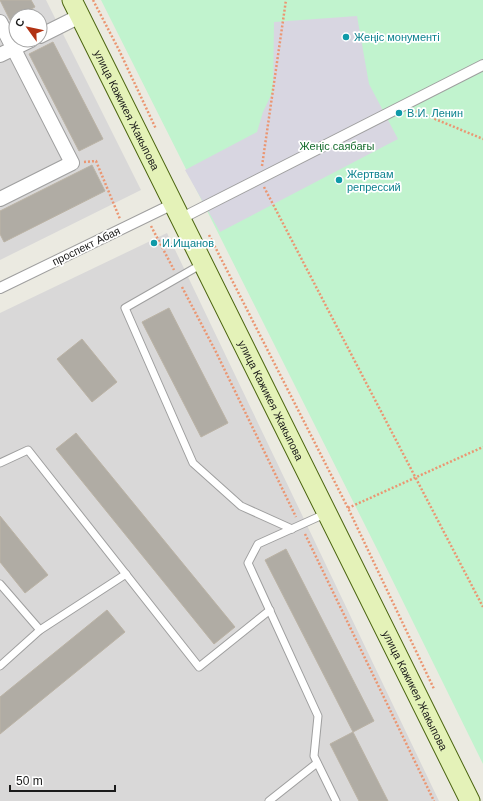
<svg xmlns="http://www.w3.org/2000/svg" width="483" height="801" viewBox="0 0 483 801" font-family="Helvetica,sans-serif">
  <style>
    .residential { fill: #d9d8d8; fill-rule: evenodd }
    .park { fill: #c1f3ce }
    .plaza { fill: #d8d6e1 }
    .building { fill: #b0aca4; stroke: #bbb3a5 }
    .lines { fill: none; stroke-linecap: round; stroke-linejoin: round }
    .service-casing { stroke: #9f9f9f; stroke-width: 9 }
    .pedestrian-casing { stroke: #9f9f9f; stroke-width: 12 }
    .minor-casing { stroke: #9f9f9f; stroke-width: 16 }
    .secondary-casing { stroke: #4b650f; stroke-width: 21 }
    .path { stroke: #eb9672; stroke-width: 2.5; stroke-dasharray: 2 2; stroke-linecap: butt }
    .service { stroke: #fff; stroke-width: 7 }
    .pedestrian { stroke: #fff; stroke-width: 10 }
    .minor { stroke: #fff; stroke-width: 14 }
    .secondary { stroke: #e4f2b8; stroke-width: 19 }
    .culture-dot { fill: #0f9aa8; stroke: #fff; stroke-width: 1.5 }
    .labels { text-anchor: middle; stroke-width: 3.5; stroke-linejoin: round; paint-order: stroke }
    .culture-label { font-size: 11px; fill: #0d838f; stroke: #fff; text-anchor: start }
    .street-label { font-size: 11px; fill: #1b1b1b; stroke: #fff }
    .park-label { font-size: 11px; fill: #156c2d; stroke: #fff }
  </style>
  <rect width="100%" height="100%" fill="#ebeae1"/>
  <!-- residential -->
  <g class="residential">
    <path d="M0,0H46L141,190L0,260ZM16,16H40V40H16Z"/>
    <polygon points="167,233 439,801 0,801 0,313"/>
  </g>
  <!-- park -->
  <polygon class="park" points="101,0 483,0 483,764 378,551"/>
  <!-- plaza -->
  <polygon class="plaza" points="357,16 369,84 398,139 220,232 185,170 257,132 263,112 273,91 274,22"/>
  <!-- building -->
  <g class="building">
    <polygon points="0,0 31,0 35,7 10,20"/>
    <polygon points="53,42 103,139 79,151 29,54"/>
    <polygon points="92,165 105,191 4,242 0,234 0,211"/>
    <polygon points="169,308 228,423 201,437 142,322"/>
    <polygon points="82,339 117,382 92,402 57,359"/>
    <polygon points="76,433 235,627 214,644 56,449"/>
    <polygon points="0,516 48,575 25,593 0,562"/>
    <polygon points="286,549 374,721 353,732 265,560"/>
    <polygon points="107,610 125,632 0,734 0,697"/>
    <polygon points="353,732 388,801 359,801 330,744"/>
  </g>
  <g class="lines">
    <!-- service casing -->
    <g class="service-casing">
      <g id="service">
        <polyline points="202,264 125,308 193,463 241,506 292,529"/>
        <polyline points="0,463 28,450 199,667 270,610"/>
        <polyline points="327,513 258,544 248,563 318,716 314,756 336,801"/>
        <polyline points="0,584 40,630 126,574"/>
        <polyline points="0,666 40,630"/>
        <polyline points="269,801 317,763"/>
      </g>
    </g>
    <!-- pedestrian casing -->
    <g class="pedestrian-casing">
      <g id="pedestrian">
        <polyline points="180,219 483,65"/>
        <polyline points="0,288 173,204"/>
      </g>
    </g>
    <!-- minor casing -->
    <g class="minor-casing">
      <g id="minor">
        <polyline points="0,22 72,163 0,199"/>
        <polyline points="40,36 80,16"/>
        <polyline points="0,55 31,40"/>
      </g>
    </g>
    <!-- secondary casing -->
    <g class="secondary-casing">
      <g id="secondary">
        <path id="s1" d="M72,0L470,801"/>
      </g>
    </g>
    <!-- path -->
    <g class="path">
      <polyline points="93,0 119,50 156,129"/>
      <polyline points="416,111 483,139"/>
      <polyline points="84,162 96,161 120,219"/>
      <polyline points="262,166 286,0"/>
      <polyline points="264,187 483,607"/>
      <polyline points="151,226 174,270"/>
      <polyline points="209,235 348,508 434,689"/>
      <polyline points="182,287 216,352 296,517"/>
      <polyline points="348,508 483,447"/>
      <polyline points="305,534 434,801"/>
    </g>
    <!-- service -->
    <use href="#service" class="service"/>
    <!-- pedestrian -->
    <use href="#pedestrian" class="pedestrian"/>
    <!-- minor -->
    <use href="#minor" class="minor"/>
    <!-- secondary -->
    <use href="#secondary" class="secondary"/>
  </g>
  <!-- markers -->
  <g class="culture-dot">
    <circle cx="346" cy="37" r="4"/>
    <circle cx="399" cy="113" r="4"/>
    <circle cx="339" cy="180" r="4"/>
    <circle cx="154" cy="243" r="4"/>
  </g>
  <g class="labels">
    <!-- culture labels -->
    <g class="culture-label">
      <text x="354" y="41">Жеңіс монументі</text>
      <text x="407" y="117">В.И. Ленин</text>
      <text x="347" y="178">Жертвам<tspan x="347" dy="13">репрессий</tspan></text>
      <text x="162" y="247">И.Ищанов</text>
    </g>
    <!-- street labels -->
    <g class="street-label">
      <text dy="4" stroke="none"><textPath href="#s1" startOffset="123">улица Кажикея Жакыпова</textPath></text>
      <text transform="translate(86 246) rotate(-26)" y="4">проспект Абая</text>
      <text dy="4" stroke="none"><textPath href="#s1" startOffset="447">улица Кажикея Жакыпова</textPath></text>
      <text dy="4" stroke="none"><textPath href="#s1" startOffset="771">улица Кажикея Жакыпова</textPath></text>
    </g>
    <!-- park labels -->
    <g class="park-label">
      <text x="337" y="150">Жеңіс саябағы</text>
    </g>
  </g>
  <!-- north arrow -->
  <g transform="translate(28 28) rotate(303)"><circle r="19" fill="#ffffff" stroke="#a4a4a4"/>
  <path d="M0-3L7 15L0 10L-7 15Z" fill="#b23213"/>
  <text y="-6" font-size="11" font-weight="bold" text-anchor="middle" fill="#1b1b1b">С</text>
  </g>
  <!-- scale -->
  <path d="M10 785v6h105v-6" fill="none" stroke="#1b1b1b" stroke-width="2"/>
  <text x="16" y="785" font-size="12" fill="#1b1b1b" stroke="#ffffff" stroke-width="3" paint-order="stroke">50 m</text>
</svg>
